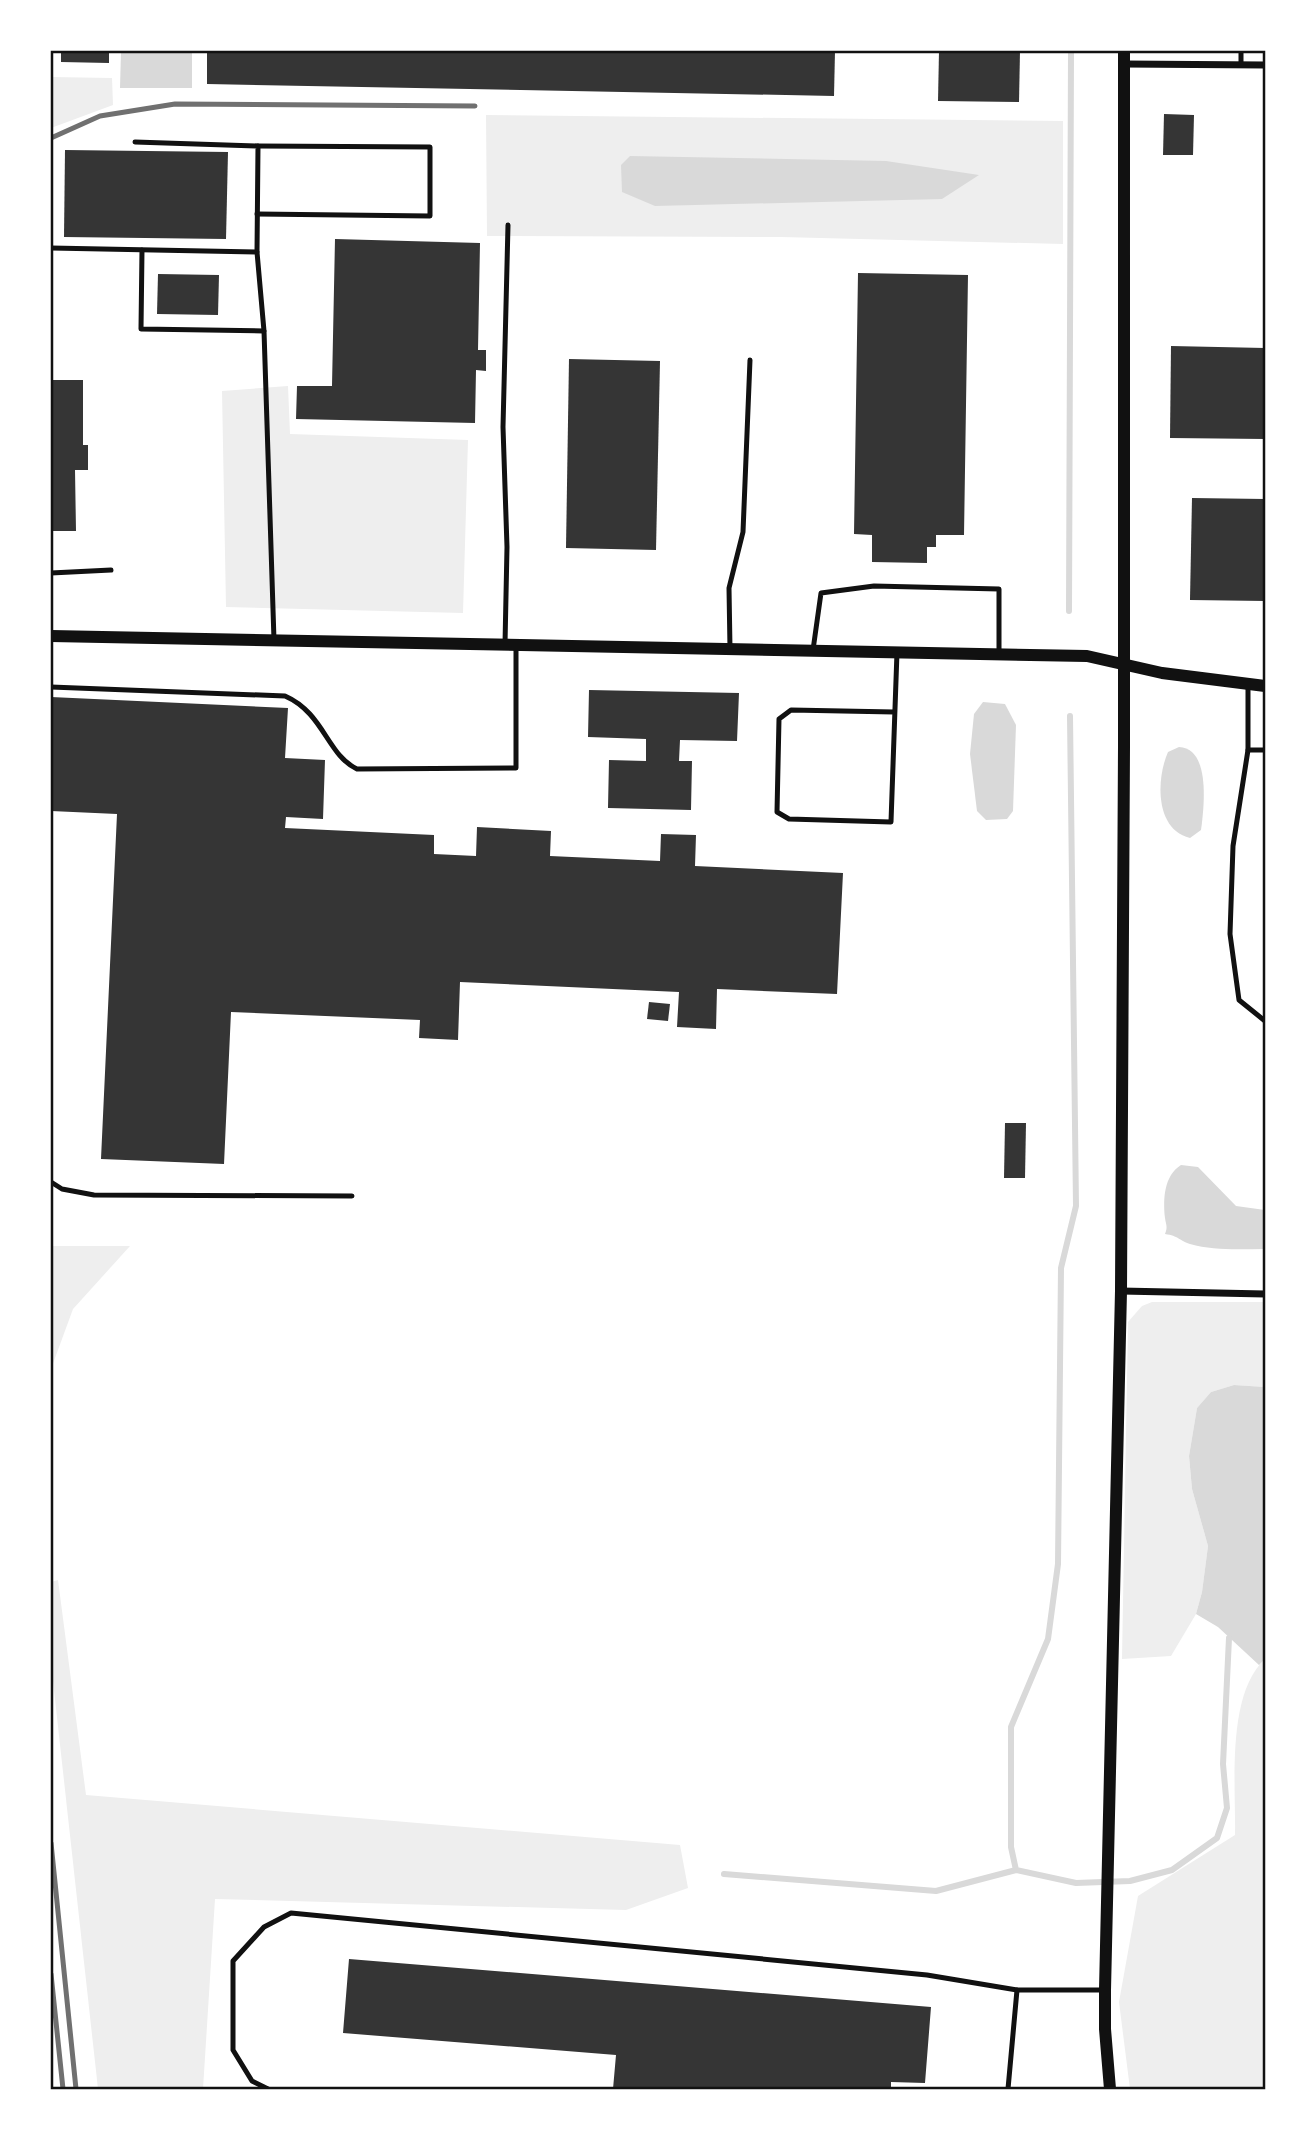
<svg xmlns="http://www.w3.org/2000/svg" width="1316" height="2140" viewBox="0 0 1316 2140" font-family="Cabin,sans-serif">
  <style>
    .green { fill: #eee }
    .water { fill: #d9d9d9 }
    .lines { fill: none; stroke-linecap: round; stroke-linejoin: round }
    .stream { stroke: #d9d9d9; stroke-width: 6 }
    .building { fill: #353535 }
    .service { stroke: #111; stroke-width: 5 }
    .minor { stroke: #111; stroke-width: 7 }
    .tertiary { stroke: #111; stroke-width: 12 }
    .rail { stroke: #707070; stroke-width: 5 }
    .neatline { fill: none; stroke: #111; stroke-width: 2.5 }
  </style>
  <rect width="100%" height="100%" fill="#fff"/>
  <!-- green -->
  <g class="green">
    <polygon points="51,77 112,78 113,105 51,128"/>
    <polygon points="486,115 1063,121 1063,244 781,237 487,236"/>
    <polygon points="288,386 290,434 468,440 463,613 226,607 222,391"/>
    <polygon points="51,1246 130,1246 73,1309 51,1369"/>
    <polygon points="1152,1302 1265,1302 1265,1387 1234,1385 1211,1392 1197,1408 1189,1456 1192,1489 1208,1546 1202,1592 1196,1614 1171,1656 1122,1659 1128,1322 1142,1306"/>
    <polygon points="58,1580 86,1795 680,1845 688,1888 626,1910 215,1899 203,2089 98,2089 51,1663 51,1582"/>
    <path d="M1265,1659V2089H1130L1119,2002L1138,1896L1235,1835C1236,1786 1226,1695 1265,1659Z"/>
  </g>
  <!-- water -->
  <g class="water">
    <polygon points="121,51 192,51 192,88 120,88"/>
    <polygon points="630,156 886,161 979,175 942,199 655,206 622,192 621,165"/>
    <polygon points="983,702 1005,704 1016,725 1013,811 1007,819 986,820 977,811 970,754 974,714"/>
    <path d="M1179,747C1211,748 1204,808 1201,830L1190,838C1155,830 1156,779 1168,752Z"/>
    <path d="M1181,1165L1198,1167L1236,1206L1265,1210V1249C1241,1249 1214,1251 1190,1244C1178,1240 1179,1236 1165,1234C1168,1227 1166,1225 1165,1218C1163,1198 1164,1176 1181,1165Z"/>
    <polygon points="1234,1385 1265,1387 1265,1659 1259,1665 1218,1627 1196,1614 1202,1592 1208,1546 1192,1489 1189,1456 1197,1408 1211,1392"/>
  </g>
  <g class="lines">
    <!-- stream -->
    <g class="stream">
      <polyline points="1069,611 1071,51"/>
      <polyline points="1070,716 1076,1206 1061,1268 1058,1564 1048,1639 1011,1727 1011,1847 1016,1870 1076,1883 1130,1881 1172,1870 1217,1838 1227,1808 1223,1764 1229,1638"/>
      <polyline points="724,1874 936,1891 1016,1870"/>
    </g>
  </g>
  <!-- building -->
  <g class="building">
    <polygon points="61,51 109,51 109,63 61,62"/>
    <polygon points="207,51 835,51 834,96 207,84"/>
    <polygon points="939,51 1020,51 1019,102 938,101"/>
    <polygon points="1164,114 1194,115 1193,155 1163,155"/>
    <polygon points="65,150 228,152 226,239 64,237"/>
    <polygon points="335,239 480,243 478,350 486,350 486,371 476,370 475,423 296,419 297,386 332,386"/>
    <polygon points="858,273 968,275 964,535 936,535 936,547 927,547 927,563 872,562 872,535 854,534"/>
    <polygon points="158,274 219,275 218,315 157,314"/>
    <polygon points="1171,346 1265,348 1265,439 1170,438"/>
    <polygon points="569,359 660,361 656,550 566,548"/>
    <polygon points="51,380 83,380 83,445 88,445 88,470 75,470 76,531 51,531"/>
    <polygon points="1192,498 1265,499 1265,601 1190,600"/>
    <polygon points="589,690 739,693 737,741 680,740 679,761 692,761 691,810 608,808 609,760 646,761 646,739 588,737"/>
    <polygon points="51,697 288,708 285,758 325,760 323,819 286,817 285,828 434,835 434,854 476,856 477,827 551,831 550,856 660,861 661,834 696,835 695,866 843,873 837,994 717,989 716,1029 677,1027 679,992 460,982 458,1040 419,1038 420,1020 231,1012 224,1164 101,1159 117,814 51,811"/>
    <polygon points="649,1002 670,1004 668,1021 647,1019"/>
    <polygon points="1005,1123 1026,1123 1025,1178 1004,1178"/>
    <polygon points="349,1959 931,2007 925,2083 891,2082 891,2089 613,2089 616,2055 343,2033"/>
  </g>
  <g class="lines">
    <!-- service -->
    <g class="service">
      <polyline points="1241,51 1241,65"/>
      <polyline points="135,142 258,146 257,252"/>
      <polyline points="257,214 430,216 430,147 258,146"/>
      <polyline points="51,248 257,252 264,331 274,640"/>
      <polyline points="142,250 141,329 264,331"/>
      <polyline points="51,573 111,570"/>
      <polyline points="505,644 507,547 503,427 508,225"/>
      <polyline points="730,649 729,588 743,532 750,360"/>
      <polyline points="813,650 821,593 874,586 999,589 999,653"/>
      <polyline points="1248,685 1248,750 1233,846 1230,934 1239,1000 1265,1021"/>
      <path d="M51,687L285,696C324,713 327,755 357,769L516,768V644"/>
      <polyline points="894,712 791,710 779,719 777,812 789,819 891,822 897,652"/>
      <polyline points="1248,750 1265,750"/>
      <polyline points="51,1182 62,1189 94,1195 352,1196"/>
      <polyline points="268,2089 252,2081 233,2050 233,1961 264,1927 291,1913 927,1975 1017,1990 1105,1990"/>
      <polyline points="1008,2089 1017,1990"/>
    </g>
    <!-- minor -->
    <g class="minor">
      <polyline points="1124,64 1265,65"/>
      <polyline points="1121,1291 1265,1294"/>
    </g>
    <!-- tertiary -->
    <g class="tertiary">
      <polyline points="51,636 1087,656 1162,673 1265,686"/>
      <polyline points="1110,2089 1105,2029 1105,1990 1121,1291 1124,747 1124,51"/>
    </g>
    <!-- rail -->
    <g class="rail">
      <polyline points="51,138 100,116 175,104 475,106"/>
      <polyline points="51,1843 76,2089"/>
      <polyline points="51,1974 63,2089"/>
    </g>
  </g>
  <!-- border -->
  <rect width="1316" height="2140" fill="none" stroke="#ffffff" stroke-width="105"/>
  <rect x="52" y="52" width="1212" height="2036" class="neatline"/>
</svg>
